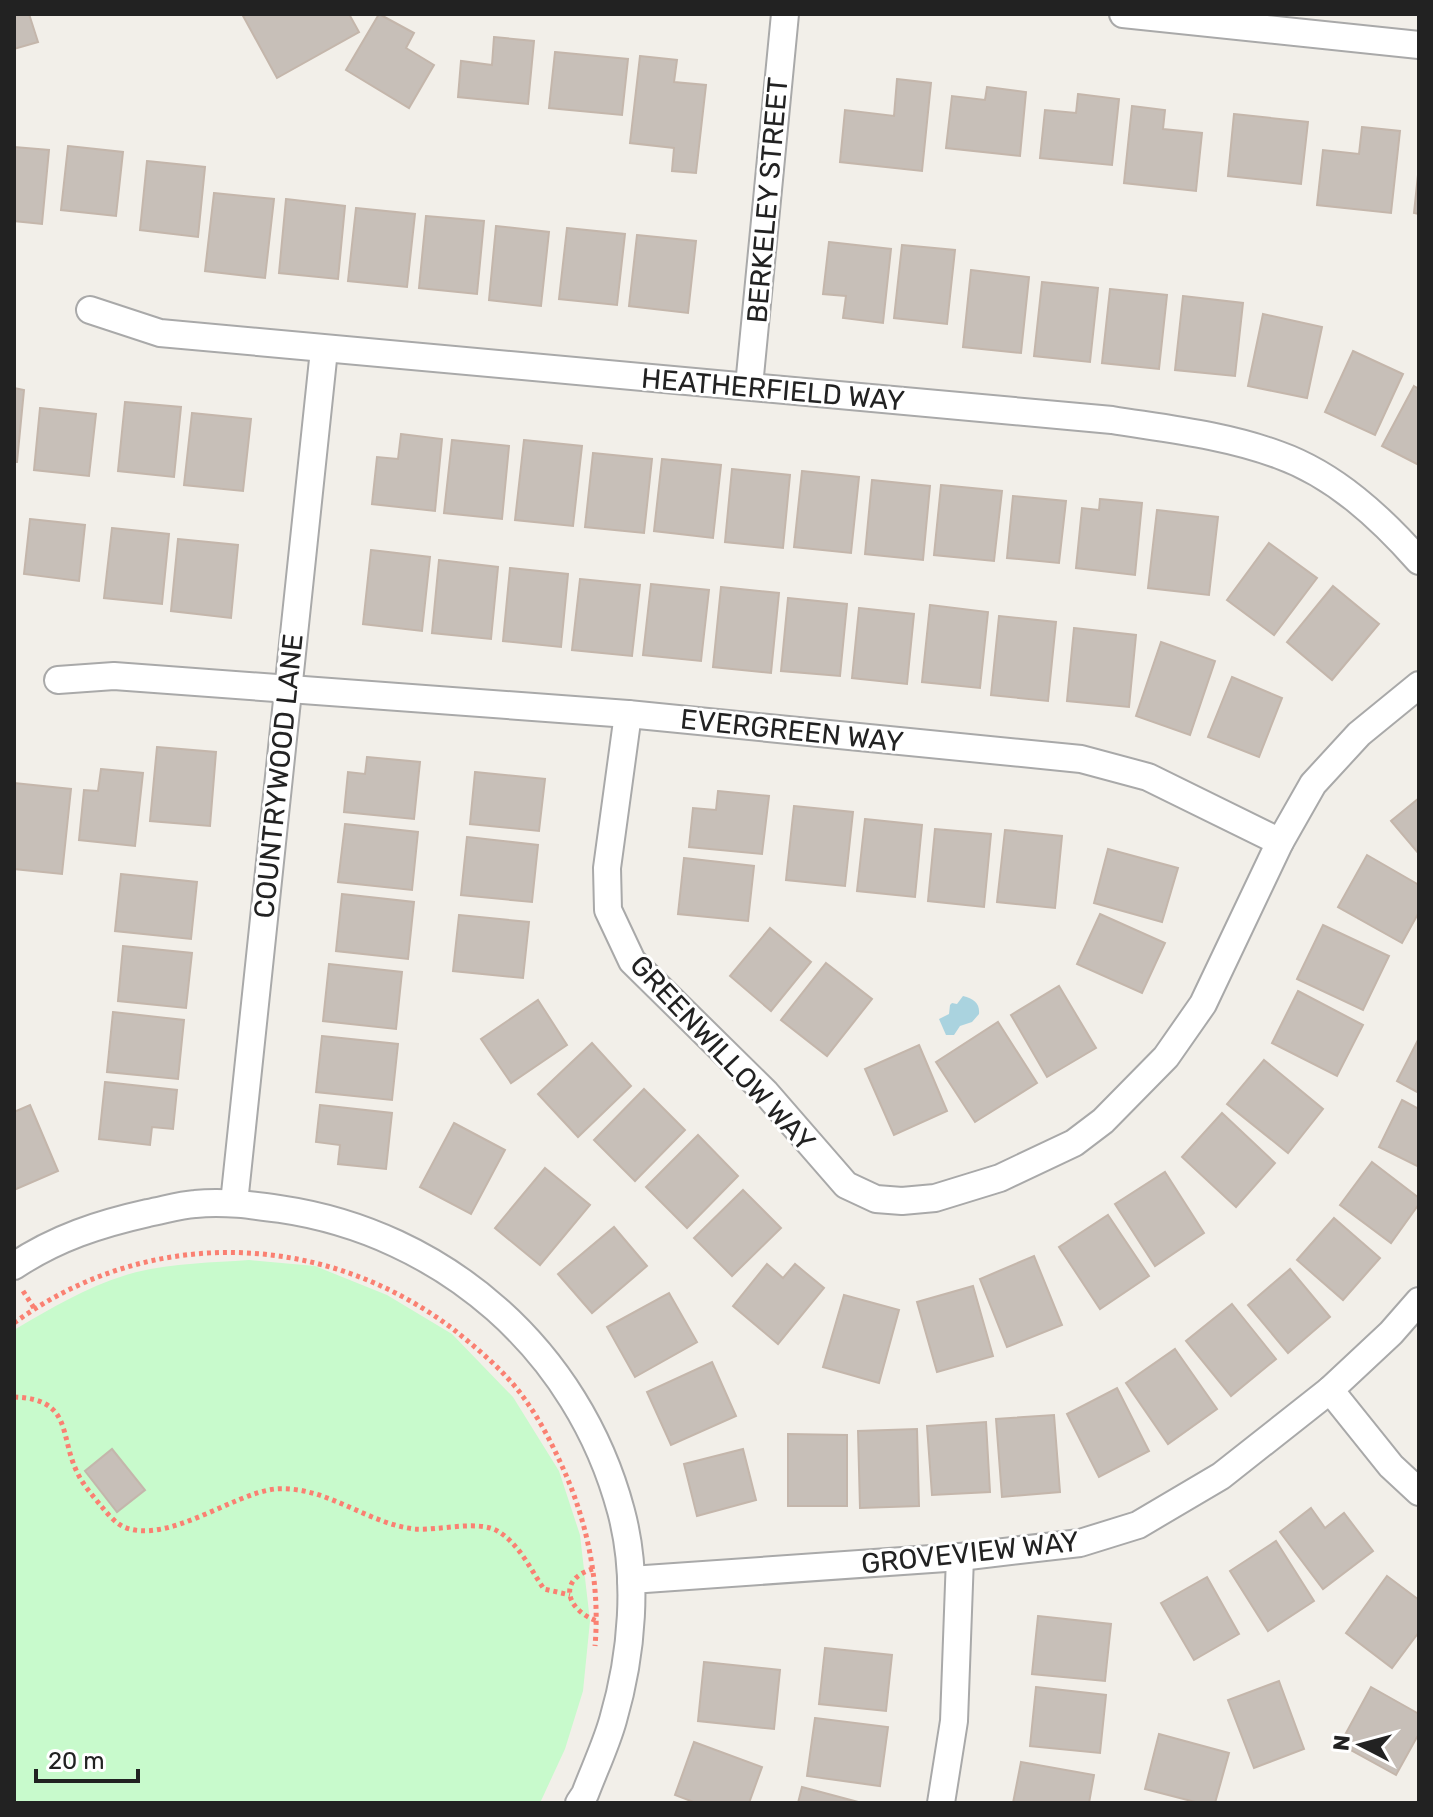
<svg xmlns="http://www.w3.org/2000/svg" width="1433" height="1817" viewBox="0 0 1433 1817" font-family="Rubik,sans-serif">
  <style>
    .park { fill: #c8facc }
    .water { fill: #aad3df }
    .building { fill: #c7bfb8; stroke: #c4b6ab; stroke-width: 2 }
    .lines { fill: none; stroke-linecap: round; stroke-linejoin: round }
    .minor-casing { stroke: #a9a9a9; stroke-width: 30 }
    .path { stroke: #fa8072; stroke-width: 5; stroke-dasharray: 4 4; stroke-linecap: butt }
    .minor { stroke: #fff; stroke-width: 26 }
    .labels { text-anchor: middle; stroke-width: 6; stroke-linejoin: round; paint-order: stroke }
    .street-label { font-size: 28px; fill: #222; stroke: #fff }
  </style>
  <rect width="100%" height="100%" fill="#f2efe9"/>
  <!-- park -->
  <path class="park" d="M249,1260L315,1266L387,1295L452,1334L513,1397L559,1471L580,1535L590,1621L583,1691L565,1749L540,1803H14V1330C50,1309 86,1287 126,1275C165,1263 209,1263 249,1260Z"/>
  <!-- water -->
  <path class="water" d="M963,996C974,999 980,1003 979,1014L972,1022L960,1026L954,1035H946L939,1019L949,1014L950,1005L952,1003L957,1004Z"/>
  <!-- building -->
  <g class="building">
    <polygon points="14,14 29,14 38,42 14,49"/>
    <polygon points="242,14 349,14 359,32 277,78"/>
    <polygon points="379,14 414,33 406,48 434,65 409,108 346,70"/>
    <polygon points="494,37 534,41 528,104 458,97 461,61 492,65"/>
    <polygon points="555,52 628,59 622,115 549,108"/>
    <polygon points="640,56 677,60 674,82 706,85 696,173 672,171 674,148 630,143"/>
    <polygon points="897,79 931,83 922,171 840,162 845,110 894,116"/>
    <polygon points="987,87 1026,92 1020,156 946,148 952,96 985,100"/>
    <polygon points="1078,94 1119,99 1112,165 1040,158 1045,110 1076,113"/>
    <polygon points="1132,106 1165,110 1163,129 1202,133 1196,191 1124,183"/>
    <polygon points="1234,114 1308,122 1301,184 1228,176"/>
    <polygon points="1362,127 1400,131 1391,213 1317,205 1323,150 1359,154"/>
    <polygon points="68,146 123,152 116,216 61,210"/>
    <polygon points="14,147 49,150 42,224 14,221"/>
    <polygon points="147,161 205,167 198,237 140,230"/>
    <polygon points="1419,165 1419,214 1414,213"/>
    <polygon points="214,193 274,199 265,278 205,271"/>
    <polygon points="286,199 345,206 338,279 279,273"/>
    <polygon points="356,208 415,214 407,287 348,281"/>
    <polygon points="426,216 484,221 477,294 419,288"/>
    <polygon points="496,226 549,232 541,306 489,300"/>
    <polygon points="567,228 625,234 617,305 559,299"/>
    <polygon points="637,235 696,241 688,313 629,306"/>
    <polygon points="829,242 891,249 883,323 843,318 846,296 823,294"/>
    <polygon points="902,245 955,250 947,324 894,318"/>
    <polygon points="971,270 1029,277 1021,353 963,347"/>
    <polygon points="1042,282 1098,288 1090,362 1034,356"/>
    <polygon points="1110,289 1167,295 1159,369 1102,363"/>
    <polygon points="1183,296 1243,303 1235,376 1175,370"/>
    <polygon points="1263,314 1322,327 1307,398 1248,386"/>
    <polygon points="1353,351 1403,374 1375,435 1325,412"/>
    <polygon points="1414,386 1419,389 1419,465 1382,446"/>
    <polygon points="14,388 24,390 17,462 14,462"/>
    <polygon points="125,402 181,407 174,477 118,471"/>
    <polygon points="40,408 96,414 89,476 34,470"/>
    <polygon points="192,413 251,419 243,491 184,485"/>
    <polygon points="401,434 442,439 435,511 372,504 377,457 398,459"/>
    <polygon points="452,440 509,446 502,519 444,513"/>
    <polygon points="524,440 582,446 573,526 515,520"/>
    <polygon points="593,453 652,459 644,533 585,527"/>
    <polygon points="662,459 721,465 713,538 654,531"/>
    <polygon points="732,469 790,475 783,548 725,542"/>
    <polygon points="802,471 859,477 851,553 794,547"/>
    <polygon points="872,480 930,486 923,560 865,554"/>
    <polygon points="941,485 1002,491 994,561 934,555"/>
    <polygon points="1013,496 1066,501 1059,563 1007,558"/>
    <polygon points="1100,499 1142,503 1135,575 1076,568 1082,508 1099,510"/>
    <polygon points="1157,510 1218,517 1209,595 1148,588"/>
    <polygon points="30,519 85,525 79,581 24,574"/>
    <polygon points="112,528 169,534 162,604 104,598"/>
    <polygon points="178,539 238,545 231,618 171,611"/>
    <polygon points="1269,543 1317,578 1274,635 1227,600"/>
    <polygon points="371,550 430,557 422,631 363,624"/>
    <polygon points="439,560 498,567 491,639 432,633"/>
    <polygon points="510,568 568,574 561,647 503,641"/>
    <polygon points="580,579 640,585 632,656 572,650"/>
    <polygon points="651,584 709,590 701,661 643,655"/>
    <polygon points="1333,586 1379,624 1332,680 1287,642"/>
    <polygon points="721,587 779,593 771,673 713,667"/>
    <polygon points="788,598 847,604 840,676 781,671"/>
    <polygon points="930,605 988,612 980,688 922,682"/>
    <polygon points="859,608 914,614 907,684 852,678"/>
    <polygon points="999,616 1056,622 1048,701 991,695"/>
    <polygon points="1074,628 1136,635 1129,707 1067,701"/>
    <polygon points="1161,642 1215,661 1190,735 1136,716"/>
    <polygon points="1232,677 1282,698 1259,757 1208,737"/>
    <polygon points="157,747 216,752 210,826 150,821"/>
    <polygon points="367,757 420,762 414,819 344,812 348,772 365,774"/>
    <polygon points="101,769 143,773 135,846 79,840 84,790 98,791"/>
    <polygon points="475,772 545,779 539,831 470,824"/>
    <polygon points="14,783 71,789 62,874 14,869"/>
    <polygon points="718,791 769,796 762,854 689,847 693,808 716,810"/>
    <polygon points="1419,798 1419,854 1391,821"/>
    <polygon points="794,806 853,812 845,886 786,880"/>
    <polygon points="865,819 922,825 915,897 857,891"/>
    <polygon points="345,824 418,832 412,890 338,882"/>
    <polygon points="935,829 991,834 984,907 928,901"/>
    <polygon points="1005,830 1062,836 1055,908 997,902"/>
    <polygon points="467,837 538,845 532,902 461,895"/>
    <polygon points="1108,849 1178,868 1162,922 1094,903"/>
    <polygon points="1367,855 1419,885 1419,912 1402,943 1338,907"/>
    <polygon points="684,858 754,866 748,921 678,914"/>
    <polygon points="121,874 197,882 191,939 115,931"/>
    <polygon points="342,894 414,902 408,959 336,951"/>
    <polygon points="1100,914 1165,943 1142,993 1077,964"/>
    <polygon points="459,915 529,922 523,978 453,971"/>
    <polygon points="1323,925 1389,956 1363,1010 1297,979"/>
    <polygon points="770,928 811,962 771,1011 730,976"/>
    <polygon points="123,946 192,953 186,1008 118,1001"/>
    <polygon points="826,963 872,999 827,1056 781,1020"/>
    <polygon points="329,964 402,972 396,1029 323,1021"/>
    <polygon points="1059,986 1096,1048 1047,1077 1011,1015"/>
    <polygon points="1298,991 1363,1025 1337,1076 1272,1043"/>
    <polygon points="538,1000 567,1045 511,1083 481,1039"/>
    <polygon points="113,1012 184,1020 178,1079 107,1072"/>
    <polygon points="998,1022 1037,1083 975,1122 936,1062"/>
    <polygon points="322,1036 398,1044 392,1100 316,1092"/>
    <polygon points="1419,1038 1419,1093 1397,1081"/>
    <polygon points="592,1043 631,1086 578,1137 538,1094"/>
    <polygon points="919,1045 947,1111 894,1135 865,1069"/>
    <polygon points="1264,1060 1323,1109 1288,1153 1227,1104"/>
    <polygon points="105,1082 177,1090 173,1129 152,1127 150,1145 99,1139"/>
    <polygon points="644,1089 685,1130 635,1181 594,1140"/>
    <polygon points="1402,1100 1419,1109 1419,1167 1379,1147"/>
    <polygon points="30,1105 58,1171 14,1190 14,1112"/>
    <polygon points="320,1105 392,1113 386,1169 338,1164 340,1145 316,1142"/>
    <polygon points="1222,1113 1275,1163 1236,1207 1182,1157"/>
    <polygon points="454,1123 505,1150 471,1214 420,1187"/>
    <polygon points="698,1135 738,1176 687,1228 646,1187"/>
    <polygon points="1372,1162 1419,1198 1419,1204 1391,1243 1340,1205"/>
    <polygon points="545,1168 590,1205 540,1265 495,1228"/>
    <polygon points="1165,1172 1204,1233 1155,1266 1115,1204"/>
    <polygon points="743,1190 781,1228 732,1276 694,1238"/>
    <polygon points="1108,1215 1149,1276 1100,1309 1059,1247"/>
    <polygon points="1334,1218 1380,1258 1343,1300 1297,1260"/>
    <polygon points="614,1227 647,1266 592,1313 558,1274"/>
    <polygon points="1034,1256 1062,1325 1007,1347 980,1279"/>
    <polygon points="767,1264 783,1278 795,1264 824,1288 778,1344 733,1306"/>
    <polygon points="1290,1269 1330,1317 1288,1353 1248,1305"/>
    <polygon points="973,1286 993,1356 937,1372 917,1302"/>
    <polygon points="669,1293 697,1342 635,1377 607,1327"/>
    <polygon points="844,1295 899,1310 879,1383 823,1367"/>
    <polygon points="1232,1304 1276,1359 1231,1396 1186,1341"/>
    <polygon points="1175,1349 1217,1409 1168,1444 1126,1383"/>
    <polygon points="712,1362 736,1416 671,1445 647,1392"/>
    <polygon points="1117,1388 1149,1451 1099,1477 1067,1414"/>
    <polygon points="1054,1415 1060,1492 1002,1497 996,1419"/>
    <polygon points="986,1422 990,1492 932,1495 927,1426"/>
    <polygon points="917,1429 919,1506 860,1508 858,1431"/>
    <polygon points="788,1434 847,1435 847,1506 788,1506"/>
    <polygon points="112,1449 145,1490 117,1512 85,1471"/>
    <polygon points="743,1449 756,1500 697,1516 684,1464"/>
    <polygon points="1311,1508 1325,1528 1344,1513 1373,1551 1323,1589 1280,1532"/>
    <polygon points="1276,1541 1314,1601 1268,1631 1230,1571"/>
    <polygon points="1387,1576 1419,1600 1419,1632 1392,1668 1346,1633"/>
    <polygon points="1207,1577 1239,1634 1194,1660 1161,1603"/>
    <polygon points="1038,1616 1111,1624 1105,1681 1032,1674"/>
    <polygon points="825,1648 892,1655 886,1711 819,1704"/>
    <polygon points="704,1662 780,1670 774,1729 698,1721"/>
    <polygon points="1279,1681 1304,1749 1254,1768 1228,1700"/>
    <polygon points="1036,1687 1106,1695 1100,1753 1030,1746"/>
    <polygon points="1371,1687 1419,1714 1419,1738 1417,1737 1396,1775 1340,1744"/>
    <polygon points="815,1718 888,1727 880,1786 807,1776"/>
    <polygon points="1159,1734 1229,1753 1215,1803 1199,1803 1145,1789"/>
    <polygon points="694,1742 762,1767 749,1803 696,1803 675,1795"/>
    <polygon points="1021,1762 1094,1775 1089,1803 1013,1803"/>
    <polygon points="802,1787 862,1803 798,1803"/>
  </g>
  <g class="lines">
    <!-- minor casing -->
    <g class="minor-casing">
      <g id="minor">
        <polyline points="1123,14 1419,45"/>
        <path d="M90,310L160,333L1112,420C1168,429 1225,435 1279,455C1335,475 1381,518 1419,561"/>
        <polyline points="749,386 785,14"/>
        <polyline points="58,680 114,676 628,714 1081,759 1148,777 1280,842"/>
        <polyline points="628,714 607,868 608,910 632,961 766,1093 846,1185 876,1199 902,1201 935,1198 1000,1178 1074,1143 1103,1121 1166,1057 1203,1004 1280,842 1313,784 1359,734 1419,685"/>
        <polyline points="234,1203 324,350"/>
        <path d="M14,1266C56,1238 99,1224 148,1213C164,1210 180,1205 195,1204C224,1201 252,1205 280,1209C444,1233 578,1350 621,1511C639,1578 632,1655 613,1720C606,1745 594,1770 585,1794L579,1803"/>
        <polyline points="1330,1390 1391,1466 1419,1492"/>
        <polyline points="631,1580 960,1557 1080,1543 1138,1525 1221,1476 1330,1390 1391,1333 1419,1301"/>
        <polyline points="941,1803 954,1721 960,1557"/>
      </g>
    </g>
    <!-- path -->
    <g class="path">
      <polyline points="23,1291 34,1308"/>
      <path d="M14,1323C147,1226 322,1230 453,1329C479,1350 507,1373 526,1401C542,1423 555,1450 566,1475C589,1529 600,1588 595,1646"/>
      <path d="M14,1397C73,1399 59,1435 77,1472C83,1485 93,1496 102,1507C108,1514 115,1523 124,1527C167,1545 232,1494 275,1489C326,1485 367,1524 415,1529C438,1531 480,1519 499,1532C519,1544 531,1570 544,1589L570,1595"/>
      <path d="M593,1569C557,1579 566,1610 597,1621"/>
    </g>
    <!-- minor -->
    <use href="#minor" class="minor"/>
  </g>
  <g class="labels">
    <!-- street labels -->
    <g class="street-label">
      <text transform="translate(767 200) rotate(-85)" y="10">BERKELEY STREET</text>
      <text transform="translate(773 389) rotate(5)" y="10">HEATHERFIELD WAY</text>
      <text transform="translate(792 730) rotate(6)" y="10">EVERGREEN WAY</text>
      <text transform="translate(278 776) rotate(-84)" y="10">COUNTRYWOOD LANE</text>
      <text transform="translate(723 1053) rotate(47)" y="10">GREENWILLOW WAY</text>
      <text transform="translate(970 1552) rotate(-6)" y="10">GROVEVIEW WAY</text>
    </g>
  </g>
  <!-- border -->
  <rect width="1433" height="1817" fill="none" stroke="#222222" stroke-width="32"/>
  <!-- north arrow -->
  <g transform="translate(1361 1745) rotate(276)" stroke="#ffffff" stroke-width="6" paint-order="stroke">
  <path d="M0-6L14 30L0 20L-14 30Z" fill="#222222"/>
  <text y="-12" font-size="22" font-weight="bold" text-anchor="middle" fill="#222222">N</text>
  </g>
  <!-- scale -->
  <path d="M36 1769v12h102v-12" fill="none" stroke="#222222" stroke-width="4"/>
  <text x="48" y="1769" font-size="24" fill="#222222" stroke="#ffffff" stroke-width="6" paint-order="stroke">20 m</text>
</svg>
